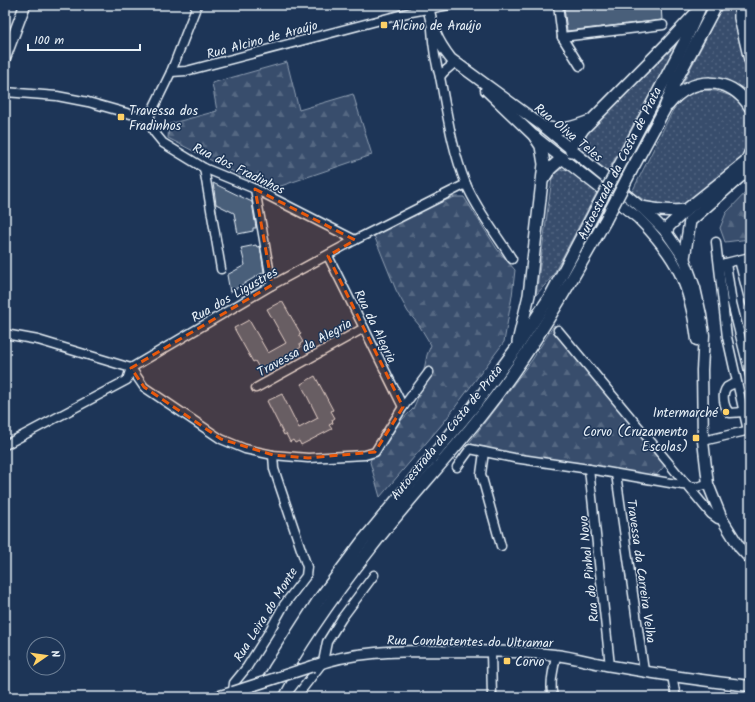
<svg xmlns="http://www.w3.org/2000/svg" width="755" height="702" viewBox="0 0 755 702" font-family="Kalam,sans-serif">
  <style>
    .grass { fill: url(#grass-dots); stroke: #909fb2 }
    .forest { fill: url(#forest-firs); stroke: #909fb2 }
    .building { fill: #495e7a; stroke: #e8f1f8 }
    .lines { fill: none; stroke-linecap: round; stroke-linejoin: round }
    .minor-casing { stroke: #e8f1f8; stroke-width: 11 }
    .major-casing { stroke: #e8f1f8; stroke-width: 13 }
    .highway-casing { stroke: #e8f1f8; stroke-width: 14 }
    .minor { stroke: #1d3557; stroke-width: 8 }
    .major { stroke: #1d3557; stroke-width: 10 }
    .highway { stroke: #1d3557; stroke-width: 11 }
    .major-bridge-casing { stroke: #e8f1f8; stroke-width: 13; stroke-linecap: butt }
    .highway-bridge-casing { stroke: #e8f1f8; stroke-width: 14; stroke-linecap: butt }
    .major-bridge { stroke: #1d3557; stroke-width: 10 }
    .highway-bridge { stroke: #1d3557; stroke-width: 11 }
    .marked { fill: #e8590c; fill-opacity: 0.2; stroke: #e8590c; stroke-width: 3; stroke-dasharray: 8 5; stroke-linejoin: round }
    .poi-dot { fill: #ffd166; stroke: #1d3557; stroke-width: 1.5 }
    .labels { text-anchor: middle; stroke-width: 3; stroke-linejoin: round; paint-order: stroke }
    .poi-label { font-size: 13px; fill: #e8f1f8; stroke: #1d3557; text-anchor: start }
    .street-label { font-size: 13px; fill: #e8f1f8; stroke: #1d3557 }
  </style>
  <defs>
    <pattern id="grass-dots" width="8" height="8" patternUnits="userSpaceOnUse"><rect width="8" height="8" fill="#374d6c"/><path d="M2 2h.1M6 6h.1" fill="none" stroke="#546782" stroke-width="1.8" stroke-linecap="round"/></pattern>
    <pattern id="forest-firs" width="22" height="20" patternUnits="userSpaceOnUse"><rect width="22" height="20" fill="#374d6c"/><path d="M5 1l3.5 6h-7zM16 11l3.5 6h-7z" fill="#546782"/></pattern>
  </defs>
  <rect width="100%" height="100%" fill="#1d3557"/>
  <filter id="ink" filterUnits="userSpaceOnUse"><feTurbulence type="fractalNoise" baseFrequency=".025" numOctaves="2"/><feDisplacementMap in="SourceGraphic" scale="8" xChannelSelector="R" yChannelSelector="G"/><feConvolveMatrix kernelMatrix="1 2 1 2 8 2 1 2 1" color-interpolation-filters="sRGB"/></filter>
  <g filter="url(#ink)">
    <!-- grass -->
    <g class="grass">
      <polygon points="723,5 736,5 737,16 750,78 750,101 745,94 683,83"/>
      <polygon points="670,47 674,50 608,171 577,148 581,139"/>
      <path d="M701,90L716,91L731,96L741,104L747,113L750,121V141L748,149L741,161L688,202L680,205L668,207L654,205L644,200L632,192L673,110C682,97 686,94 701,90Z"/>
      <polygon points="562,169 568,170 597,192 552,277 536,295 552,178 556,172"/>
    </g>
    <!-- forest -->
    <g class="forest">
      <polygon points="287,62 299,110 353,94 372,155 269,190 168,138 169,124 217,111 212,83"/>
      <polygon points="750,188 750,239 725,242 720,228 726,213"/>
      <polygon points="455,197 464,197 497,249 515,270 512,296 504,342 444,422 380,497 370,462 373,453 385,436 413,409 419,395 427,355 431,345 419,325 408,312 396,290 373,233 419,210"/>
      <polygon points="554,325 569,336 669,461 652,480 517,460 469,443 532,360"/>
    </g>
    <!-- building -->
    <g class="building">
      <polygon points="592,5 661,5 662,20 567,31 564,8"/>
      <polygon points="213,183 252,202 256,228 253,228 253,231 238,234 234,213 216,204"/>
      <polygon points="256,245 257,247 260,246 264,272 230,292 227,275 245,265 241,248"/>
      <polygon points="282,301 301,334 299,335 303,342 300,344 301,347 297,350 300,354 270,371 268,367 263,369 262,366 259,368 255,361 253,362 234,328 249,320 268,353 286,343 267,309"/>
      <polygon points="315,376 333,410 331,411 335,418 332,420 333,423 329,425 332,429 301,445 299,441 295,443 293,440 290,442 286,434 284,435 267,401 282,394 299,428 318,418 301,384"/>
    </g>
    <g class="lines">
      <!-- minor casing -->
      <g class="minor-casing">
        <g id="minor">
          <polyline points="558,5 562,37 580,66"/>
          <path d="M432,29C433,46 435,61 440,77C447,113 452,150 466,184C477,210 497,235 512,259"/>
          <polyline points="562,37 663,25"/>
          <polyline points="171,72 186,71 411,12 449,5"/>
          <path d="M440,77C444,70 450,68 455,62"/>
          <polyline points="5,92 57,96 88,102 148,119"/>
          <polyline points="148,119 154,132 163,143 204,168 255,189 355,240"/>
          <polyline points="148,119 171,72 197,5"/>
          <polyline points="204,168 221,269"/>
          <polyline points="255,189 272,285"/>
          <polyline points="716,242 727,337 748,431"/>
          <polyline points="328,256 364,328 403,407"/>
          <polyline points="739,260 750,303"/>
          <polyline points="726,263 732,303 750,375"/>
          <polyline points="722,264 750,257"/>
          <polyline points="558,330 711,514 718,519 722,519"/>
          <polyline points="5,334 38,340 131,368 272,285 355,240 466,184"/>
          <polyline points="131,368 144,387 221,439 245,449 273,455 308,458 365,455 375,452 403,407 429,372"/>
          <path d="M737,383C733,384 730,385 727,387C721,394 724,408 730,413L744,412"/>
          <polyline points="256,388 364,328"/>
          <polyline points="703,441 750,430"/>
          <polyline points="5,445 127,380 131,368"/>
          <polyline points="484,452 481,474 501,546"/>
          <polyline points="457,467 470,449 514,458 589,469 676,484 696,487 708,484"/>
          <polyline points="589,469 610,666"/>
          <polyline points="616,474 644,671"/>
          <polyline points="491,652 492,697"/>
          <polyline points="672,676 676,697"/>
          <polyline points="233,692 234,683 247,667 269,632 284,605 306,576 307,567 274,469 273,455"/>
          <polyline points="296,697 323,662 327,642 342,618 374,575"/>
          <path d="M553,697C549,683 554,669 556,655"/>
        </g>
      </g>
      <!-- major casing -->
      <g class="major-casing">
        <g id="major">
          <path d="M428,5C432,28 436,40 451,59L544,127L641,207L666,232L684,258L695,288L701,315L704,335L702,370L703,441L708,484L722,519L740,548L750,559"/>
          <polyline points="5,58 25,5"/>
          <path d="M486,90L535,137L638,218C678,258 690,285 697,340"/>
          <path d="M313,666C353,651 398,651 439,651C478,652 517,650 555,655C574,657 593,663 612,666C657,674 704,681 750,686"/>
          <polyline points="217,697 233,692"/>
        </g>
      </g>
      <!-- highway casing -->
      <g class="highway-casing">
        <g id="highway">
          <polyline points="740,5 740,18 750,60"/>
          <path d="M668,105C692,76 729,75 750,107"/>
          <path d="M544,127C562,131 572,128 590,121"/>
          <polyline points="571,151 573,144 583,129 669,42 697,12"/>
          <polyline points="623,159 684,43 701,5"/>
          <polyline points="632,169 664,110 674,84 716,5"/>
          <polyline points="544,178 550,169 562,158"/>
          <path d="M641,207C657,210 670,212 686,210"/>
          <polyline points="666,232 669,226 686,210 746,162 750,153"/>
          <polyline points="684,258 690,221 750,168"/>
          <polyline points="518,342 529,295 544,164 541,146 535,137"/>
          <polyline points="259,697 275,668 318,601 362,542 474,406 515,350 551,295 595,211"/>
          <path d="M271,697C299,644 333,596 370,549C405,503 446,460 482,414C530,354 568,287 605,221"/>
        </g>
      </g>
      <!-- minor -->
      <use href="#minor" class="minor"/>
      <!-- major -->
      <use href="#major" class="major"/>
      <!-- highway -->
      <use href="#highway" class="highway"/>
      <!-- major-bridge casing -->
      <g class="major-bridge-casing">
        <polyline id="major-bridge" points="233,692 313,666"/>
      </g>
      <!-- highway-bridge casing -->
      <g class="highway-bridge-casing">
        <g id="highway-bridge">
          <polyline points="595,211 623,159"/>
          <polyline points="605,221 632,169"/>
        </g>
      </g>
      <!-- major-bridge -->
      <use href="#major-bridge" class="major-bridge"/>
      <!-- highway-bridge -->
      <use href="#highway-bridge" class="highway-bridge"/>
    </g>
  </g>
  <!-- marked area -->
  <path class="marked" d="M255,189L355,240L328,256L403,407L375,452L308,458L273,455L221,439L144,387L131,368L272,285Z"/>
  <!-- markers -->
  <g class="poi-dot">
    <rect x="380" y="21" width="8" height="8" rx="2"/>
    <rect x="117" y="113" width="8" height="8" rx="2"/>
    <circle cx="726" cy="412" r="4"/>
    <rect x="692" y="434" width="8" height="8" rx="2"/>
    <rect x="503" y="657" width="8" height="8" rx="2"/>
  </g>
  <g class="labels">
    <!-- poi labels -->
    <g class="poi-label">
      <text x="392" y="30">Alcino de Araújo</text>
      <text x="129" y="115">Travessa dos<tspan x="129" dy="15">Fradinhos</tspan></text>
      <text x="718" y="417" text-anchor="end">Intermarché</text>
      <text x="688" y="436" text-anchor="end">Corvo (Cruzamento<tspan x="688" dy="15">Escolas)</tspan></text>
      <text x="515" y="666">Corvo</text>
    </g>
    <!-- street labels -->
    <g class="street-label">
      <text transform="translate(262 39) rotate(-15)" y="5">Rua Alcino de Araújo</text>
      <text transform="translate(569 132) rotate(39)" y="5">Rua Oliva Teles</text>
      <text transform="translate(619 163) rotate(-63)" y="5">Autoestrada da Costa de Prata</text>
      <text transform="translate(239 168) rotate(26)" y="5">Rua dos Fradinhos</text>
      <text transform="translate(234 294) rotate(-30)" y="5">Rua dos Ligustres</text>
      <text transform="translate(376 326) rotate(64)" y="5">Rua da Alegria</text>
      <text transform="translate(304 347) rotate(-29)" y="5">Travessa da Alegria</text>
      <text transform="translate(446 432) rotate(-51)" y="5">Autoestrada da Costa de Prata</text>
      <text transform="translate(588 569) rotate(-96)" y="5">Rua do Pinhal Novo</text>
      <text transform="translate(642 571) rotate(82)" y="5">Travessa da Carreira Velha</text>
      <text transform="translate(265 614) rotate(-58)" y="5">Rua Leira do Monte</text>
      <text transform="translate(470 641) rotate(1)" y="5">Rua Combatentes do Ultramar</text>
    </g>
  </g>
  <!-- margin -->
  <rect width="755" height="702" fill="none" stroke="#1d3557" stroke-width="20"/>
  <rect x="10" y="10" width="735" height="682" fill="none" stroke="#e8f1f8" stroke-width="1.5" filter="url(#ink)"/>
  <!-- north arrow -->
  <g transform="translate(46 656) rotate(77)"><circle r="19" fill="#1d3557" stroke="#6e8097"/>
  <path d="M0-3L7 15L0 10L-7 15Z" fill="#ffd166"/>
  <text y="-6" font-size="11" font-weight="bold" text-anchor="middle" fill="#e8f1f8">N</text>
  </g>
  <!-- scale -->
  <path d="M28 44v6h112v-6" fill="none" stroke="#e8f1f8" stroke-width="2"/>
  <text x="34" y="44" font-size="12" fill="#e8f1f8" stroke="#1d3557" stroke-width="3" paint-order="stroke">100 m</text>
</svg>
